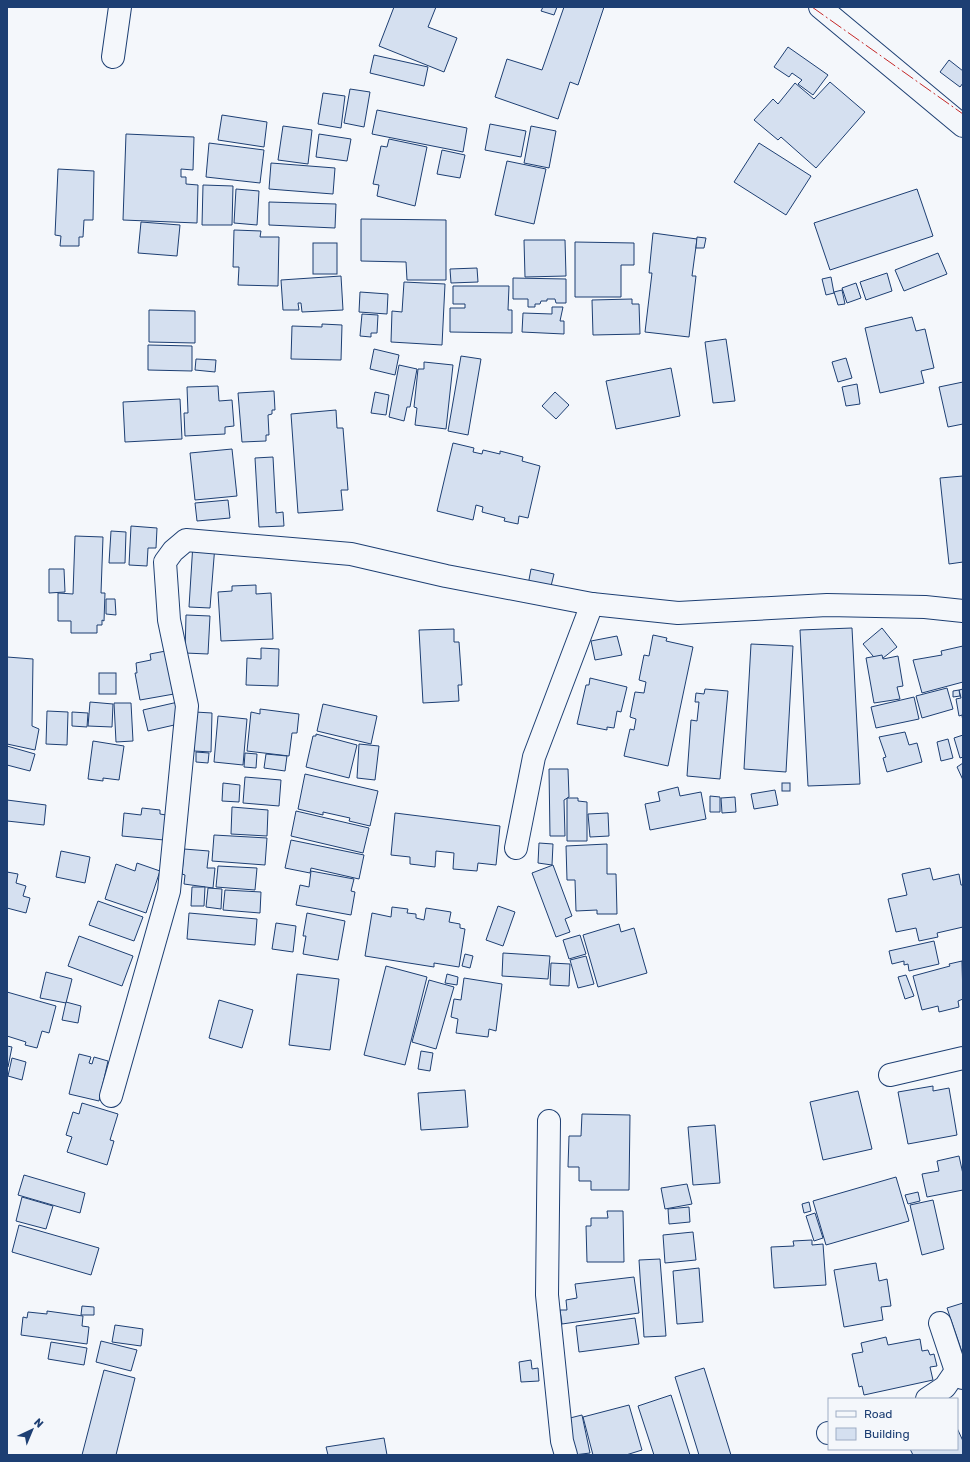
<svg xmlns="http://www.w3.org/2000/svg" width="970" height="1462" viewBox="0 0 970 1462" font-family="Rubik,sans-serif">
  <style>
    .building { fill: #d5e0f0; stroke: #1d3f73 }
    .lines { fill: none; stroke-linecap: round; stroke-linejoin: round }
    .minor-casing { stroke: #1d3f73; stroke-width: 24 }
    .minor { stroke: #f4f7fb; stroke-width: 22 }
    .power { stroke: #c62828; stroke-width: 1; stroke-dasharray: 14 3 2 3; stroke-linecap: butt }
  </style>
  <rect width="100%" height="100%" fill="#f4f7fb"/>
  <!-- building -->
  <g class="building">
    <polygon points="394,7 436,7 428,27 457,38 444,72 379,46"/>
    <polygon points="543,7 557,7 554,15 541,11"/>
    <polygon points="564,7 604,7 578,85 570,82 558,119 495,97 507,59 542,70"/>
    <polygon points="788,47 828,75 813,95 798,84 802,80 792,73 789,77 774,67"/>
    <polygon points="374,55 428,67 424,86 370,73"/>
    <polygon points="949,60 963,71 963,83 960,87 940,72"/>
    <polygon points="830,82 865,112 816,168 781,137 778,140 754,120 773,99 778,104 795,83 814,99"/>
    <polygon points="350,89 370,92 364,127 344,123"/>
    <polygon points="323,93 345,96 341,128 318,124"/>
    <polygon points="377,110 467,128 463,152 372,134"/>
    <polygon points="222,115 267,122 264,147 218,140"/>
    <polygon points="490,124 526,131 521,157 485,150"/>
    <polygon points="283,126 312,130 308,164 278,160"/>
    <polygon points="531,126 556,131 549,168 524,163"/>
    <polygon points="126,134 194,137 193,170 181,169 181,177 186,177 186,184 198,185 197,223 123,220"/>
    <polygon points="319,134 351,139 347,161 316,157"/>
    <polygon points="389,139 427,147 415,206 377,196 379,185 373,184 381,146 387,147"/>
    <polygon points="209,143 264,150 260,183 206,177"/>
    <polygon points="759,143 811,176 786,215 734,182"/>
    <polygon points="442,150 465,155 460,178 437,174"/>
    <polygon points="507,161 546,169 534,224 495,215"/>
    <polygon points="271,163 335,168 333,194 269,189"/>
    <polygon points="58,169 94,171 93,220 84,220 83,237 79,237 79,246 60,246 61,236 55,235"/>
    <polygon points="203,185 233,186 232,225 202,225"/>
    <polygon points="236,189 259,191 257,225 234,223"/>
    <polygon points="917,189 933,236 830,270 814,223"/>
    <polygon points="269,202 336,204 335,228 269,225"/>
    <polygon points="361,219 446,220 446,280 407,280 406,262 361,261"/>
    <polygon points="141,222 180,225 177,256 138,253"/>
    <polygon points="234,230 261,231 260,237 279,237 278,286 238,285 239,267 233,267"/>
    <polygon points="653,233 697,239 692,276 696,276 689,337 645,332 652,273 649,273"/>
    <polygon points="697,237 706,238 704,248 696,248"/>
    <polygon points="524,240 565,240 566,276 525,277"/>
    <polygon points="575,242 634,243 634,265 621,265 621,297 575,297"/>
    <rect x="313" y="243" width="24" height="31"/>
    <polygon points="938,253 947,274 904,291 895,270"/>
    <polygon points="477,268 478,282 451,283 450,269"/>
    <polygon points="887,273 892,291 866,300 860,282"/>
    <polygon points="341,276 343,310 302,312 301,303 298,303 299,310 283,310 281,280"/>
    <polygon points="831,277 834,293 826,295 822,279"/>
    <polygon points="513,278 566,279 566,303 556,303 555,299 547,299 547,301 541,301 540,304 535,304 535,307 528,307 528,299 513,299"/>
    <polygon points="404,282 445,284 442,345 391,342 392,311 402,312"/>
    <polygon points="856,283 861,298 847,303 842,288"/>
    <polygon points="453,286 509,286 508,310 512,310 512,333 450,332 450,308 465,308 465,304 453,304"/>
    <polygon points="842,290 845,304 838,305 834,292"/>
    <polygon points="360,292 388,294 387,314 359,312"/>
    <polygon points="632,299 632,304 639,304 640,334 593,335 592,300"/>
    <polygon points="552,307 563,307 560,321 564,321 564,334 522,332 523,313 552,314"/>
    <polygon points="149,310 195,311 195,343 149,342"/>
    <polygon points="362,314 378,315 377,333 371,333 371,337 360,336"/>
    <polygon points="912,317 916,331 925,329 934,368 921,371 924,383 880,393 865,328"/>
    <polygon points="322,324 342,325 341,360 291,359 292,326 322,327"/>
    <polygon points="726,339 735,401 713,403 705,342"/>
    <polygon points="148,345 192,346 192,371 148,370"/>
    <polygon points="374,349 399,355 395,375 370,369"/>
    <polygon points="461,356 481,359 468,435 448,431"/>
    <polygon points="846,358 852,378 838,382 832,362"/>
    <polygon points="196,359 216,360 215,372 195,370"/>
    <polygon points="424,362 453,365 446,429 415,425 417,408 414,407 418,369 424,369"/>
    <polygon points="399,365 417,369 410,407 407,407 404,421 389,417"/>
    <polygon points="671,368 680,416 616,429 606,381"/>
    <polygon points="963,382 963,424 948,427 939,387"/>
    <polygon points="857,384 860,404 846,406 842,387"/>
    <polygon points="218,386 219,401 232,400 234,426 225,427 225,434 185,436 184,413 188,413 187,387"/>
    <polygon points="274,391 275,410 272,410 272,414 268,415 269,435 266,435 266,441 242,442 238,393"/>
    <polygon points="375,392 389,395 386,415 371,413"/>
    <polygon points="555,392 569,405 556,419 542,406"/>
    <polygon points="180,399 182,439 125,442 123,402"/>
    <polygon points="336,410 337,428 343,428 348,490 341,490 343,510 298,513 291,414"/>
    <polygon points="453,443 474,448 473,452 482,454 483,450 500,454 500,451 523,457 522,461 540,466 528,518 519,516 518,524 504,521 505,518 482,512 483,507 476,505 473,520 437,511"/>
    <polygon points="232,449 237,496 195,500 190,453"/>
    <polygon points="273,457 276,513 283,512 284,526 259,527 255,458"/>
    <polygon points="963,476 963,562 949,564 940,478"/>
    <polygon points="228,500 230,518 197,521 195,503"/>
    <polygon points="131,526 157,528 156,548 148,548 147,566 129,565"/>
    <polygon points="111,531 126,532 125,563 109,563"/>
    <polygon points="75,536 103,537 101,593 105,593 104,621 102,620 102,625 97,625 97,633 71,633 71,621 58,621 58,593 73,594"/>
    <polygon points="193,543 215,545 210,608 189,607"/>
    <polygon points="49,569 64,569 65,592 49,593"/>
    <polygon points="531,569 554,574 550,590 528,585"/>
    <polygon points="256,585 256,594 271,593 273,639 221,641 218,592 232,591 232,586"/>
    <polygon points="106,599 115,599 116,615 106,614"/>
    <polygon points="186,615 210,616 208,654 185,653"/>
    <polygon points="852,628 860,784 808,786 800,630"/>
    <polygon points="882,628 897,647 878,662 863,644"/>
    <polygon points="454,629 454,642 459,642 462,685 458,685 459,701 423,703 419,630"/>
    <polygon points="653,635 667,638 666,641 693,647 668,766 624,756 630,729 634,730 636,719 630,717 635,692 644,693 646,682 639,680 644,655 649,656"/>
    <polygon points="617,636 622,655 595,660 591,641"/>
    <polygon points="751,644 793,646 786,772 744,769"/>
    <polygon points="963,646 963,682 922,693 913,660 942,655 941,651"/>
    <polygon points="261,648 279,649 278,686 246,685 247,658 261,659"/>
    <polygon points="171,650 174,694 140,700 135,673 137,673 136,663 151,660 150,654"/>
    <polygon points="882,655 883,659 898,656 903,686 897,687 900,699 874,703 866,658"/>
    <polygon points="7,657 33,659 32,726 39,729 35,750 7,744"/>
    <rect x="99" y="673" width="17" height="21"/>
    <polygon points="590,678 627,687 621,712 617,711 614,728 607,727 607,730 577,724 586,685 589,685"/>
    <polygon points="947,688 953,709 922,718 916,696"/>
    <polygon points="705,689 728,691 720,779 687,776 691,720 697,721 699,702 695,702 696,693 704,694"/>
    <polygon points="963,689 963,722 962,715 959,716 956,699 961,698 959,690"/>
    <polygon points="959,690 960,696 953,697 953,691"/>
    <polygon points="914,697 919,719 876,728 871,707"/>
    <polygon points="90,702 113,704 112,727 88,726"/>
    <polygon points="178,702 183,723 148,731 143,710"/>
    <polygon points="114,703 131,703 133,741 116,742"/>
    <polygon points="323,704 377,716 371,744 317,731"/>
    <polygon points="260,709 299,714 297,733 292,733 289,756 247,751 251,712 260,714"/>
    <polygon points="47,711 68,712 67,745 46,744"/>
    <polygon points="72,712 88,713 87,727 72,726"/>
    <polygon points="195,712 212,713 211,752 194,751"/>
    <polygon points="218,716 247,719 243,765 214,762"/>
    <polygon points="905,732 909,745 917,743 922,762 887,772 883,758 886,757 879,737"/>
    <polygon points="316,734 357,745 349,778 306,767 313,736 316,736"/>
    <polygon points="963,735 963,757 960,758 954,738"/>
    <polygon points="948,739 953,758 941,761 937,742"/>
    <polygon points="93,741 124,746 119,780 103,778 103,781 88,779"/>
    <polygon points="359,744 379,746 375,780 357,778"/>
    <polygon points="7,746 35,754 30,771 7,765"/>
    <polygon points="196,752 209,753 208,763 196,762"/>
    <polygon points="245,753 257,754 256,768 244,767"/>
    <polygon points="266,754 287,756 285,771 264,768"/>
    <polygon points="963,763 963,780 957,767"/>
    <polygon points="549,769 568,769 569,797 564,800 565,836 550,836"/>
    <polygon points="305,774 378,791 370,826 349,821 350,818 323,812 323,815 298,809"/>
    <polygon points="245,777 281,780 279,806 243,803"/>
    <polygon points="223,783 240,785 239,802 222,801"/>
    <rect x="782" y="783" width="8" height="8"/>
    <polygon points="678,787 680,796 701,792 706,819 650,830 645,804 660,801 658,792"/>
    <polygon points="775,790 778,805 754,809 751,794"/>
    <polygon points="710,796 720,797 720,812 710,812"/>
    <polygon points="735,797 736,812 722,813 721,798"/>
    <polygon points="567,798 578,798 578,801 587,802 587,841 567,841"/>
    <polygon points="7,800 46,805 44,825 7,821"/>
    <polygon points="232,807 268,810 267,836 231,834"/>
    <polygon points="142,808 160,810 160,814 166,815 164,840 122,836 124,813 141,815"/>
    <polygon points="296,811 369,828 363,853 291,836"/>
    <polygon points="395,813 500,826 496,865 478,863 477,871 453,869 454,853 436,851 435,867 410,864 410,857 391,855"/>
    <polygon points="608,813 609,836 590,837 588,814"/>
    <polygon points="214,835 267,838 265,865 212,861"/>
    <polygon points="291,840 364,855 359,879 311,868 310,873 285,868"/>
    <polygon points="539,843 553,844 552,865 538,863"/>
    <polygon points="607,844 607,874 616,874 617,914 597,914 597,910 576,911 575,880 567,880 566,846"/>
    <polygon points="184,849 209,851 207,868 215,868 213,888 184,884 185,875 182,874"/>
    <polygon points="61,851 90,857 85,883 56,877"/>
    <polygon points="137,863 160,871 146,913 105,899 116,864 135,871"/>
    <polygon points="553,865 572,916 565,919 570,932 556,937 532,873"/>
    <polygon points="218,866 257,868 255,890 216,887"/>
    <polygon points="930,868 933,880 959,874 961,885 963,885 963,927 937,933 938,937 919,941 916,928 896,932 888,899 907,895 902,874"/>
    <polygon points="311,871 354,879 351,891 355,892 351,915 296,905 300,885 309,887"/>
    <polygon points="7,872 18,874 16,883 26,886 23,896 30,898 26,913 7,908"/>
    <polygon points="192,887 205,887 204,906 191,906"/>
    <polygon points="208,888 222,889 221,909 206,907"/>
    <polygon points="225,890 261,892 260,913 223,910"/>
    <polygon points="98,901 143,917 134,941 89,925"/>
    <polygon points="498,906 515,912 503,946 486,940"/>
    <polygon points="392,907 408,909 407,913 416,914 416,918 424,920 426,908 451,912 449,922 460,924 460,928 465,929 459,967 434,963 434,967 365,956 372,913 391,917"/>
    <polygon points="189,913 257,919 255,945 187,939"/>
    <polygon points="307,913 345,921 338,960 303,954 306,936 303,936"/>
    <polygon points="276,923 296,926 293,952 272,949"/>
    <polygon points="619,924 621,932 634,928 647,973 598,987 583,935"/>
    <polygon points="580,935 586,954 569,959 563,940"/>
    <polygon points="79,936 133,956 122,986 68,966"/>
    <polygon points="934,941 939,964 909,971 908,964 904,965 904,961 892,964 889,951"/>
    <polygon points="503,953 550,956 548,979 502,976"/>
    <polygon points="465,954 473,956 470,968 462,966"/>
    <polygon points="586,956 594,984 578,988 570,960"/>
    <polygon points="962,961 963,999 958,1001 959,1007 939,1012 938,1006 922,1010 913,976 950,966 949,964"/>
    <polygon points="551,963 570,964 569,986 550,985"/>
    <polygon points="386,966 427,977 405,1065 364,1055"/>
    <polygon points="46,972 72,979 66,1003 40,998"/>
    <polygon points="297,974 339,979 330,1050 289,1045"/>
    <polygon points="447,974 458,977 457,985 445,983"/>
    <polygon points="906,975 914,996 905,999 898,977"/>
    <polygon points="464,978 502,984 496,1031 489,1029 488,1037 456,1033 458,1019 451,1017 454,999 461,1000"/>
    <polygon points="429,980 454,987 436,1049 412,1042"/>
    <polygon points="7,992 56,1006 49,1033 42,1031 37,1048 25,1045 26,1042 7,1036"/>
    <polygon points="219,1000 253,1010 242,1048 209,1038"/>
    <polygon points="66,1002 81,1006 78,1023 62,1020"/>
    <polygon points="7,1046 12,1047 8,1067 7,1067"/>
    <polygon points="421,1051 433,1053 430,1071 418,1069"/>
    <polygon points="79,1054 91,1057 89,1063 92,1064 94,1057 108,1061 99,1101 69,1094"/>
    <polygon points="12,1058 26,1062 22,1080 8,1076"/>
    <polygon points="933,1086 933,1091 949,1088 957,1135 908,1144 898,1092"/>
    <polygon points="465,1090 468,1127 421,1130 418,1093"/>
    <polygon points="858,1091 872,1149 823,1160 810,1102"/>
    <polygon points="82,1103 118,1114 110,1140 114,1141 107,1165 67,1152 72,1137 66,1135 73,1112 79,1114"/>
    <polygon points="582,1114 630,1115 629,1190 591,1190 591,1181 579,1181 579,1167 568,1167 569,1136 581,1136"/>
    <polygon points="715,1125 720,1183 693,1185 688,1127"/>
    <polygon points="959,1156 963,1174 963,1190 927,1197 922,1174 939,1171 937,1161"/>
    <polygon points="24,1175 85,1193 80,1213 18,1195"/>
    <polygon points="896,1177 909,1221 826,1245 813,1201"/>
    <polygon points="687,1184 692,1204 665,1209 661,1188"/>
    <polygon points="918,1192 920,1201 908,1204 905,1195"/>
    <polygon points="22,1197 53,1206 46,1229 16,1221"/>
    <polygon points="933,1200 944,1249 922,1255 910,1205"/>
    <polygon points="809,1202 811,1211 804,1213 802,1204"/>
    <polygon points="689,1207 690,1222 669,1224 668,1209"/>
    <polygon points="607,1211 623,1211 624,1262 587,1262 586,1226 591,1226 591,1218 608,1218"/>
    <polygon points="815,1213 823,1238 814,1241 806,1216"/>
    <polygon points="19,1225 99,1248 91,1275 12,1252"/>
    <polygon points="693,1232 696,1260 665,1263 663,1235"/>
    <polygon points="812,1240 812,1245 823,1244 826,1285 774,1288 771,1247 794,1246 793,1241"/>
    <polygon points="660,1259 666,1336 644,1337 639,1260"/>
    <polygon points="876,1263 879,1281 887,1279 891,1306 881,1307 883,1320 844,1327 834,1270"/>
    <polygon points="699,1268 703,1322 677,1324 673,1271"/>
    <polygon points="634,1277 639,1313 562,1324 560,1310 567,1310 566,1300 577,1298 575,1284"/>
    <polygon points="963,1303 963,1355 947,1308"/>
    <polygon points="82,1306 94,1307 94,1315 81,1315"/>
    <polygon points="47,1311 83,1316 82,1326 89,1327 87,1344 21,1335 23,1317 27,1318 28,1312 47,1314"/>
    <polygon points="635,1318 639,1344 579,1352 576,1326"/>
    <polygon points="115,1325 143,1329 141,1346 112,1342"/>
    <polygon points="886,1337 888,1345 920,1339 922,1351 928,1350 930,1355 934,1354 937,1366 930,1367 933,1380 864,1395 862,1386 859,1387 852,1354 863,1352 861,1343"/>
    <polygon points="101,1341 137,1350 131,1371 96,1362"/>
    <polygon points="51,1342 87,1348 84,1365 48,1359"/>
    <polygon points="531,1360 532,1369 538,1368 539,1381 521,1382 519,1362"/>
    <polygon points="704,1368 731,1455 699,1455 675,1377"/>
    <polygon points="104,1370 135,1378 116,1455 82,1455"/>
    <polygon points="671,1395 690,1455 654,1455 638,1406"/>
    <polygon points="629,1405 642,1450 626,1455 593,1455 583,1417"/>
    <polygon points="582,1415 590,1453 574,1455 566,1419"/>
    <polygon points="957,1428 963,1441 963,1455 913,1455 910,1449 957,1449"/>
    <polygon points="384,1438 387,1455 328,1455 326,1447"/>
  </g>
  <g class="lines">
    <!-- minor casing -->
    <g class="minor-casing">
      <g id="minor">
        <polyline points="820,7 963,126"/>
        <polyline points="113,57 120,7"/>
        <polyline points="516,848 534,757 592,604"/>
        <polyline points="890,1075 963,1058"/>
        <polyline points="111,1096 169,891 187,706 169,620 165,562 173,551 186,540 351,554 446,576 592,604 678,613 827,605 925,607 963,611"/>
        <polyline points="549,1121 547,1295 562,1441 566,1455"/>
        <polyline points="940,1323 956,1371 963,1378"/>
        <polyline points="927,1399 945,1387 956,1371"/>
        <polyline points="828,1433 829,1433"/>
      </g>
    </g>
    <!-- minor -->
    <use href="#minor" class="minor"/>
    <!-- power -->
    <polyline class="power" points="812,7 963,114"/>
  </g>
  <!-- border -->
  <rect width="970" height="1462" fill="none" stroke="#1d3f73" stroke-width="16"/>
  <!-- legend -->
  <rect x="828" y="1398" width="130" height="52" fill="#f4f7fb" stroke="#9eadc5"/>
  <rect x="836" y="1411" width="20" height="6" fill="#f4f7fb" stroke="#9eadc5"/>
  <text x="864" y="1418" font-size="12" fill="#1d3f73">Road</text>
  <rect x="836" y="1428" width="20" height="12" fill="#d5e0f0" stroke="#9eadc5"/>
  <text x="864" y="1438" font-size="12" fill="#1d3f73">Building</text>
  <!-- north arrow -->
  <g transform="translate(32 1430) rotate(44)" stroke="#f4f7fb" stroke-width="3" paint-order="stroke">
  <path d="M0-3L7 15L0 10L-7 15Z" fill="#1d3f73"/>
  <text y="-6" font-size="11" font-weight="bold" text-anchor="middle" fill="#1d3f73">N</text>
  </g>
</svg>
